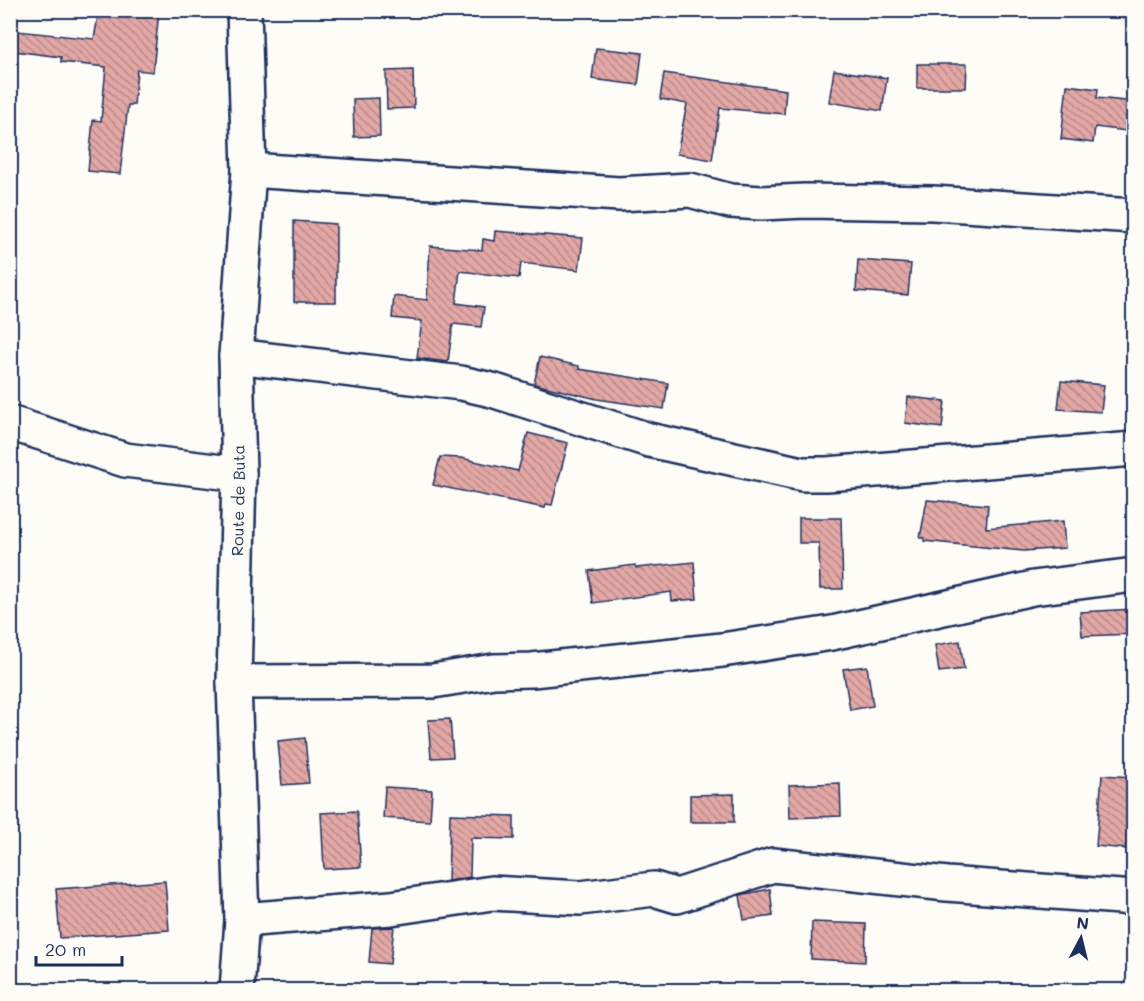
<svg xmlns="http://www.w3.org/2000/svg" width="1144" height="1001" viewBox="0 0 1144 1001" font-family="Mali,sans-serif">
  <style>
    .building { fill: url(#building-back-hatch); stroke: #1b2f5e; stroke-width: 1.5 }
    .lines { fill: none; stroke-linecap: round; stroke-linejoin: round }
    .street-casing { stroke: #1b2f5e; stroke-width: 38 }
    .highway-casing { stroke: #1b2f5e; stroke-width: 38 }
    .street { stroke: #fdfcf7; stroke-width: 33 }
    .highway { stroke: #fdfcf7; stroke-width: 33 }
    .labels { text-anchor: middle; stroke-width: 6; stroke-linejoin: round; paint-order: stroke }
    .street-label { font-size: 16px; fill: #1b2f5e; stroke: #fdfcf7 }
  </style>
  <defs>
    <pattern id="building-back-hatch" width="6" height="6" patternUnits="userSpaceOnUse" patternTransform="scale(1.5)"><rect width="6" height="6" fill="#e3a8a6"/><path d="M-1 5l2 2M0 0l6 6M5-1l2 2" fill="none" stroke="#b7898a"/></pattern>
  </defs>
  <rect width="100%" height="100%" fill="#fdfcf7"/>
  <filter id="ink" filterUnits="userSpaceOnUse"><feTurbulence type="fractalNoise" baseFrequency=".0167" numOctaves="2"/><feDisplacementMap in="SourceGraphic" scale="12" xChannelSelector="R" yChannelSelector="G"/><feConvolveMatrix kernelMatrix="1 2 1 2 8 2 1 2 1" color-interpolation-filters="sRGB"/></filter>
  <g filter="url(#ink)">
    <!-- building -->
    <g class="building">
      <polygon points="99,10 159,10 153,72 137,70 134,105 128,105 120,174 88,171 93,120 101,121 106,67 61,62 61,57 14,51 17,31 94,39"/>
      <polygon points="596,48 642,53 638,85 592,79"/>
      <polygon points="917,64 967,64 966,88 917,88"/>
      <polygon points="413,70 414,108 387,109 386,71"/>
      <polygon points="834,70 887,78 882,111 829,102"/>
      <polygon points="664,73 786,90 784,114 720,108 712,160 677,154 687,104 660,99"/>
      <polygon points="1067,85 1098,89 1097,98 1134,102 1134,132 1095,127 1093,143 1061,139"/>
      <polygon points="379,98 380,136 354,137 353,99"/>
      <polygon points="294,221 336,224 336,302 294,302"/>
      <polygon points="495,231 583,238 579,270 521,263 519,278 460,271 456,303 484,307 481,327 453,324 448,362 417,358 422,321 392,318 394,296 427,300 430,246 482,250 483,239 494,241"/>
      <polygon points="858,260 911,264 908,295 856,291"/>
      <polygon points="540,357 579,366 579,369 668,383 664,409 597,399 534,384"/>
      <polygon points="1061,381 1104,385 1101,412 1058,409"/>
      <polygon points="908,397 945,401 942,428 905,423"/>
      <polygon points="528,433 568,443 552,505 546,504 545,508 433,485 440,457 461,458 518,471"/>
      <polygon points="927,500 988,505 986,528 1063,521 1065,548 1023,551 924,541 924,538 920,538"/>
      <polygon points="799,518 841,518 843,589 820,589 819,543 799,543"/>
      <polygon points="694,562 697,599 672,601 671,592 593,603 589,571 635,565 636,568"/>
      <polygon points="1134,609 1134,634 1082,636 1080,612"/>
      <polygon points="960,641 964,669 939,672 935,645"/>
      <polygon points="867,666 873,706 850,710 843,669"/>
      <polygon points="450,719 453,757 431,758 428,720"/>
      <polygon points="305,738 309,783 282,785 278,741"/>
      <polygon points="1102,775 1132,777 1126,849 1096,846"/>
      <polygon points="840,783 841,816 790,818 789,785"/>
      <polygon points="385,787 432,790 430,821 383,818"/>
      <polygon points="734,794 734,822 690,822 690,795"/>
      <polygon points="357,811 361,867 324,869 321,813"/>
      <polygon points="450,814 514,816 514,839 471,838 470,877 448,881"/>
      <polygon points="165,881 169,930 60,938 56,889"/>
      <polygon points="770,889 773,916 744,920 740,895"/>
      <polygon points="812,922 866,924 865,962 811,959"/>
      <polygon points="394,927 390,964 369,962 372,928"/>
    </g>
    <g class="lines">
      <!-- street casing -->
      <g class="street-casing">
        <g id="street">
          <polyline points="249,170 619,194 690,190 730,201 761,203 805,201 933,203 1134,216"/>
          <polyline points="236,356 461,383 492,390 649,440 802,474 827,474 1134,449"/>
          <polyline points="10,423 125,460 239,474"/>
          <polyline points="234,682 433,681 494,671 532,670 722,650 832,633 1033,588 1134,575"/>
          <polyline points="242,920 391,908 492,893 580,898 654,889 677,896 773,865 947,884 1134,898"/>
        </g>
      </g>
      <!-- highway casing -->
      <g class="highway-casing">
        <g id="highway">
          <path id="s1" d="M237,990L242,920L234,682L239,474L236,356L249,170L244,10"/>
        </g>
      </g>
      <!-- street -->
      <use href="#street" class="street"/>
      <!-- highway -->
      <use href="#highway" class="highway"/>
    </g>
  </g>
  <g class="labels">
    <!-- street labels -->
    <g class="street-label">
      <text dy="6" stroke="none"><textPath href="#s1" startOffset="490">Route de Buta</textPath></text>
    </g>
  </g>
  <!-- margin -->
  <rect width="1144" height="1001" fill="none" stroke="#fdfcf7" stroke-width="36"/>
  <rect x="18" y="18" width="1108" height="965" fill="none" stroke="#1b2f5e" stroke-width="2" filter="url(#ink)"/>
  <!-- north arrow -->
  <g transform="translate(1081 938) rotate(7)" stroke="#fdfcf7" stroke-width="4.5" paint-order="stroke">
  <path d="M0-4.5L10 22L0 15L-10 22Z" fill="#1b2f5e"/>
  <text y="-9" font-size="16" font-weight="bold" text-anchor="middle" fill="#1b2f5e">N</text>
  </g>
  <!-- scale -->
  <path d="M36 956v9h86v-9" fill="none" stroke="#1b2f5e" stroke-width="3"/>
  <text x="45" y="956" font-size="18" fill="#1b2f5e" stroke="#fdfcf7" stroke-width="4.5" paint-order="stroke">20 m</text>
</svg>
